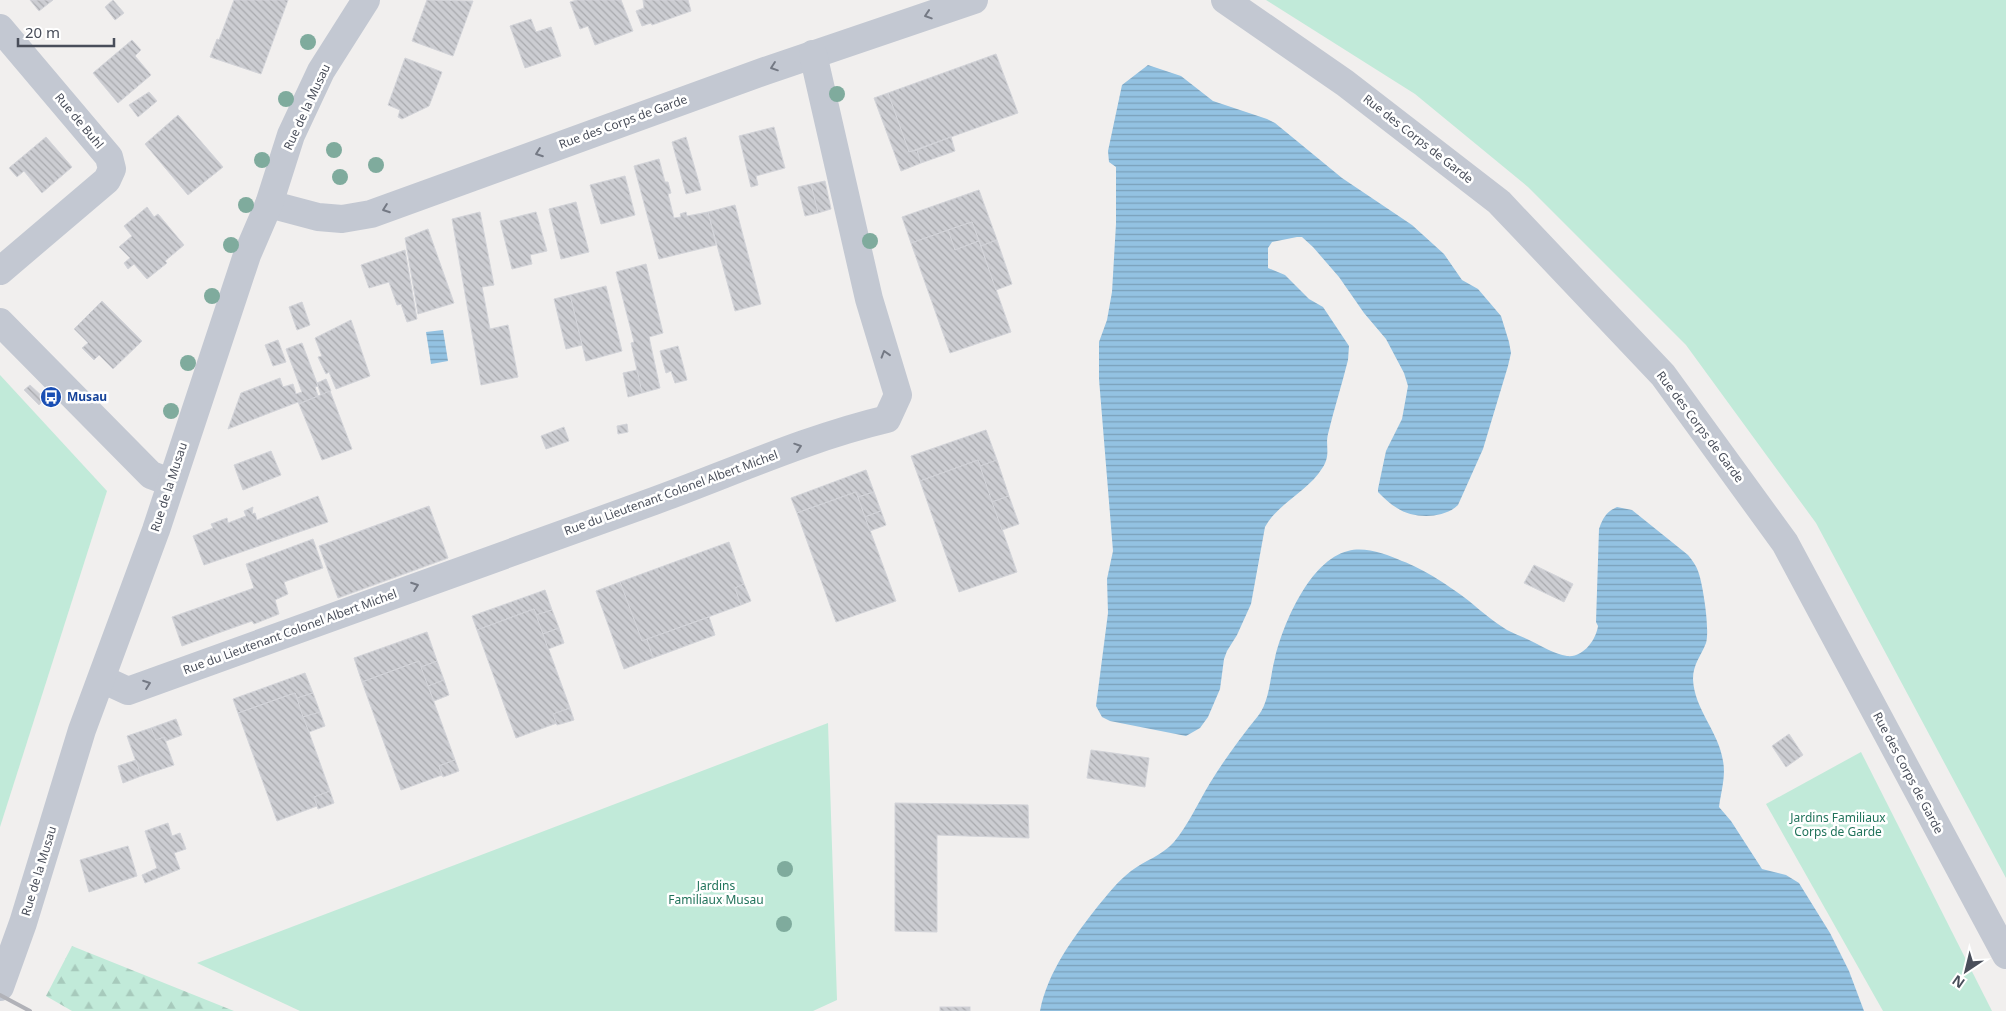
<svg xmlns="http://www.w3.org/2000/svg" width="2006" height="1011" viewBox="0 0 2006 1011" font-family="'Noto Sans',sans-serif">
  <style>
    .green { fill: #c1ead9 }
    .forest { fill: url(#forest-firs) }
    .water { fill: url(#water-rules) }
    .building { fill: url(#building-back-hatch); stroke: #d3d4d9 }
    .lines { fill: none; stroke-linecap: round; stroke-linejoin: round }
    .minor { stroke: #c3c8d2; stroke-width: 28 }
    .rail { stroke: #b1b2b8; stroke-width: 4 }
    .tree { fill: #7fab9d }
    .oneway { stroke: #747984 }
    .labels { text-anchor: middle; stroke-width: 5; stroke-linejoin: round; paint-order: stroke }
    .street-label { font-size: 12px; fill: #494e5a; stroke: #fff }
    .transit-label { font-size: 12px; font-weight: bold; fill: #164399; stroke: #fff; text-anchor: start }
    .park-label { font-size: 12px; fill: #21735b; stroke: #fff }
  </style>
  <defs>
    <pattern id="forest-firs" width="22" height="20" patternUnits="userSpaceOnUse" patternTransform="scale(1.25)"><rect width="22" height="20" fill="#c1ead9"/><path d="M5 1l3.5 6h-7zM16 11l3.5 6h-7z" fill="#a7cabc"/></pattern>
    <pattern id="water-rules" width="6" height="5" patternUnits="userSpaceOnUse" patternTransform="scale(1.25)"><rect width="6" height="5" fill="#93c2e2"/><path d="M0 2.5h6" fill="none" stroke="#7aa0ba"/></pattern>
    <pattern id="building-back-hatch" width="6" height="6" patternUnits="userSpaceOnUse" patternTransform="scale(1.25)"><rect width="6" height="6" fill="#cccdd2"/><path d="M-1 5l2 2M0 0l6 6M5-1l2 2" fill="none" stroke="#a8a9ad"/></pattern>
  </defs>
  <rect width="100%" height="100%" fill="#f1efee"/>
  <!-- green -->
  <g class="green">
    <polygon points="1266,0 2006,0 2006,878 1816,523 1686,345 1528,187 1415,94"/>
    <polygon points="0,375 107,491 0,827"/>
    <polygon points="828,723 837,1000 813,1011 300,1011 197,963"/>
    <polygon points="1861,752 1992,1011 1883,1011 1766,804"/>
  </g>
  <!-- forest -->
  <polygon class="forest" points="72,946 234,1011 72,1011 46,996"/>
  <!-- water -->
  <g class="water">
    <path d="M1148,65L1181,76L1213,101L1267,119L1275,123L1342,178L1412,225L1444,254L1462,280L1478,289L1501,316L1509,342L1511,353L1508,366L1483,449L1458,505C1444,519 1413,519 1397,508C1390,504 1384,498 1378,492V489L1386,451L1402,419L1408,386L1404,373L1386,339L1364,313L1339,277L1313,247L1302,237H1297L1272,242L1268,248V268L1285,275L1309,299L1323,307L1349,346L1348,360C1342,384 1334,409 1328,434C1325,446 1331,454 1323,467C1309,491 1278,503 1265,527L1251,604L1237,635L1227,651L1224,659L1220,689L1208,717L1200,728L1186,736L1110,721L1102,717L1096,706L1108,613L1107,579L1113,551L1099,379V342L1107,320L1112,292L1116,224V167L1109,162L1108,151L1122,85Z"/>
    <polygon points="443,330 448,361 431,364 426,332"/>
    <path d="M1617,507L1632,510L1688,555C1692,560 1696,565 1698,571C1703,584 1710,630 1706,643C1701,656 1693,664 1693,679C1694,709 1719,732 1723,761C1726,776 1721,792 1719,807L1731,821L1762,869L1786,875L1799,883L1830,933L1849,971L1864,1011H1040C1048,971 1073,938 1098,906C1108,894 1118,881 1131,871C1144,861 1163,855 1174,842C1188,825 1198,803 1210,783C1224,760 1241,737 1258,716C1270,701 1270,676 1275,658C1283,624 1310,560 1348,551C1364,546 1387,554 1402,561C1424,569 1451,587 1469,601C1481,611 1494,622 1507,630C1515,634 1523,637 1531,641C1542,646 1554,654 1567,656C1583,658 1596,640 1598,626L1596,622L1599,529C1603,518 1606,512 1617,507Z"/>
  </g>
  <!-- building -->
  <g class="building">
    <polygon points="30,0 53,0 39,11"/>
    <polygon points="113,0 124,13 115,20 105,7"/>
    <polygon points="234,0 288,0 261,74 210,57 217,39 219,40"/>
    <polygon points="427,0 473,1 453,56 412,41"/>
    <polygon points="577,0 621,0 633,31 595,45 588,26 580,29 570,2"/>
    <polygon points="643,0 688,0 691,11 652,25 651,23 642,26 636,11 644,8"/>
    <polygon points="531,19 536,32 551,27 561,56 525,68 510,26"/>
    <polygon points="132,40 141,50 135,56 151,75 118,103 93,73"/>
    <polygon points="996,54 1018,113 909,152 888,93"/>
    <polygon points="405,58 442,72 429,106 402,119 398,117 400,110 388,105"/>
    <polygon points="149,92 157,101 138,117 129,105"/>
    <polygon points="888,93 909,152 917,150 921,163 901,171 874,98"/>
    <polygon points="178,115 223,167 188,195 145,144"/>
    <polygon points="774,127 785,168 756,176 758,185 751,187 739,136"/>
    <polygon points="46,137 72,167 42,193 24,171 17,177 9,168"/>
    <polygon points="686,137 701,190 686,194 672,142"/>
    <polygon points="951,137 955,151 921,163 917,150"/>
    <polygon points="659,159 665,182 668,182 671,193 668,194 674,218 681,217 680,214 686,212 687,216 708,212 716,245 659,259 634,166"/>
    <polygon points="625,176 635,215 601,224 590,185"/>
    <polygon points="825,181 831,209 818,213 811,184"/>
    <polygon points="811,184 818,213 805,216 798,187"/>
    <polygon points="979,190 997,240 981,246 972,222 911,243 902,217"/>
    <polygon points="576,202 589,252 561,259 549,209"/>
    <polygon points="735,205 761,304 735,311 708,212"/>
    <polygon points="147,207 154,217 158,214 184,245 165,261 167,263 147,279 134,264 128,269 124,263 130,258 119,247 132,236 124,226"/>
    <polygon points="480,212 494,285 482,287 490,329 508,325 518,377 481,385 452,219"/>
    <polygon points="536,212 547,251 530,255 532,264 512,269 500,221"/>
    <polygon points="972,222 979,241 955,250 948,230"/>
    <polygon points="428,229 454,303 418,314 405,238"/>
    <polygon points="948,230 955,250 979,241 1011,332 950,353 911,243"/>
    <polygon points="997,240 1012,284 996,290 981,246"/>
    <polygon points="405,250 417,319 407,322 401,304 397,305 389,282 369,288 361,265"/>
    <polygon points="646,264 663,333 649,337 660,388 642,393 631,343 634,342 616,272"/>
    <polygon points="606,286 622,351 586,361 570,295"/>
    <polygon points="570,295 582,345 566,349 554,299"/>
    <polygon points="102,301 142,341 113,369 99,355 94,360 82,348 88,343 74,329"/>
    <polygon points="302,302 310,325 297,330 289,307"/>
    <polygon points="351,320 370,376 336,389 329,372 326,374 318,357 322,356 315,338"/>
    <polygon points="278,340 286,362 273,366 265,345"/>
    <polygon points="302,343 318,386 315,387 318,396 299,404 298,402 228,429 241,393 280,378 283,387 293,384 296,394 302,392 286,349"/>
    <polygon points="678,346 687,380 675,383 671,371 666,373 660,351"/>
    <polygon points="637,370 642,393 628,397 623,373"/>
    <polygon points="326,379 331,391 321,395 317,383"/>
    <polygon points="30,385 45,399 39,405 24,390"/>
    <polygon points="330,391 352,449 322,460 299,404"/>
    <polygon points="627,424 628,432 618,434 617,426"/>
    <polygon points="564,427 569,441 546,449 541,436"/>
    <polygon points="986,430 997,460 980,466 978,460 920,481 911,456"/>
    <polygon points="271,451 281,475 243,490 234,465"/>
    <polygon points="978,460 1017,572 959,592 920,481"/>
    <polygon points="997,460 1009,496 992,502 980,466"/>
    <polygon points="866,470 874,492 858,497 856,492 797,513 791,498"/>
    <polygon points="856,492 896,601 836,622 797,513"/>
    <polygon points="874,492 881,511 865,517 858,497"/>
    <polygon points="318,496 328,522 204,565 193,536 213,528 211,524 227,518 228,523 246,516 244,511 253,507 252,514 255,513 257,520"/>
    <polygon points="1009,496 1019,524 1002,530 992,502"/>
    <polygon points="429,506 448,558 338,598 319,546"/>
    <polygon points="881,511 886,525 870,531 865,517"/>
    <polygon points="313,539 323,568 284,582 288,594 275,600 279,614 254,624 252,621 182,646 172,617 254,588 246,564"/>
    <polygon points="729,542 744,584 735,588 741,605 642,641 620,582"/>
    <polygon points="1534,565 1573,584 1564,602 1524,583"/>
    <polygon points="620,582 642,641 647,639 653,658 624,669 596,591"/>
    <polygon points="744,584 751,601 741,605 735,588"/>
    <polygon points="545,590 552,610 536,615 534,609 477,630 472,616"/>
    <polygon points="534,609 570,708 553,714 557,723 516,738 477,630"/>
    <polygon points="552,610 559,628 543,634 536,615"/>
    <polygon points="709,617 715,635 653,658 647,639"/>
    <polygon points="559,628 564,643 548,649 543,634"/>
    <polygon points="427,632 437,661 421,667 419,661 362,682 354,658"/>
    <polygon points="419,661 455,760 439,766 442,775 401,790 362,682"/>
    <polygon points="437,661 444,680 428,686 421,667"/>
    <polygon points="305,673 313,693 297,698 295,693 238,713 233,699"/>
    <polygon points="444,680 449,695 434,701 428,686"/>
    <polygon points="295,693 330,791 314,797 317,806 277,821 238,713"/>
    <polygon points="313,693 320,712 303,717 297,698"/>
    <polygon points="570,708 574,720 557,725 553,714"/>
    <polygon points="320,712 325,726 309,732 303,717"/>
    <polygon points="176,719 182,735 166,741 164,737 156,740 151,728"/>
    <polygon points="151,728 156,740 164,737 174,765 141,776 127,736"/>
    <polygon points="1789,734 1803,755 1786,767 1772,746"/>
    <polygon points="1091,750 1149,758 1145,787 1087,778"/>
    <polygon points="136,760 141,776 123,783 118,766"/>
    <polygon points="455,760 459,771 443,777 439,766"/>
    <polygon points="330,791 334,803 318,809 314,797"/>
    <polygon points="895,803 1028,805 1029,838 937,835 937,932 895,931"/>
    <polygon points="168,823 172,836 180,833 186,849 174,853 180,869 145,883 142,875 157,868 145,831"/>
    <polygon points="128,846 137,876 89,892 80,860"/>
    <rect x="940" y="1007" width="30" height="4"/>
  </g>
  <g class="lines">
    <!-- minor -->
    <g class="minor">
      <polyline points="1225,0 1345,83 1499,202 1663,375 1785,543 2006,955"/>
      <polyline points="0,28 109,157 112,169 107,180 0,271"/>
      <polyline points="269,204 318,217 342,219 371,214 765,71 974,0"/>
      <polyline points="0,322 151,475 170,482"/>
      <path d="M102,679L128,691C303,627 478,563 654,501C731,473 807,438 887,419L898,395L869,299L813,54"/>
      <polyline points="0,987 23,923 82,730 156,530 247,255 269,204 291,135 321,71 366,0"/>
    </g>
    <!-- rail -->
    <polyline class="rail" points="0,995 30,1011"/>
  </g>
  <!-- trees -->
  <g class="tree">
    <circle cx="308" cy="42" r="8"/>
    <circle cx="837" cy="94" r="8"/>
    <circle cx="286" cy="99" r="8"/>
    <circle cx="334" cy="150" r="8"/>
    <circle cx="262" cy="160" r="8"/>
    <circle cx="376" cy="165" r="8"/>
    <circle cx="340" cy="177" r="8"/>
    <circle cx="246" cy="205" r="8"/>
    <circle cx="870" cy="241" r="8"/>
    <circle cx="231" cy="245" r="8"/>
    <circle cx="212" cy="296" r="8"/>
    <circle cx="188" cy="363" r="8"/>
    <circle cx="171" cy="411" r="8"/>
    <circle cx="785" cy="869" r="8"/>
    <circle cx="784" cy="924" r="8"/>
  </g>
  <!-- one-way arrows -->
  <defs><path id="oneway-chevron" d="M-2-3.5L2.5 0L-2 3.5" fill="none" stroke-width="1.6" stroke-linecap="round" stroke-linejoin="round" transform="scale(1.25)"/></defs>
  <g class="oneway">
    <use href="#oneway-chevron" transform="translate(928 15) rotate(162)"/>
    <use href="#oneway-chevron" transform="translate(774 67) rotate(161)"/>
    <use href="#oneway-chevron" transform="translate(539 153) rotate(160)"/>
    <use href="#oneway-chevron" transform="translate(386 209) rotate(160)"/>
    <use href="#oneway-chevron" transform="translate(885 354) rotate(-107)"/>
    <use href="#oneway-chevron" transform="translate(798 447) rotate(-19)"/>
    <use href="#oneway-chevron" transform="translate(415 586) rotate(-20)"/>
    <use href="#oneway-chevron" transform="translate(147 684) rotate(-20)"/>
  </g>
  <!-- icons -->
  <defs>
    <g id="bus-disc" transform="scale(1.125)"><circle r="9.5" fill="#1a4fb4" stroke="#fff"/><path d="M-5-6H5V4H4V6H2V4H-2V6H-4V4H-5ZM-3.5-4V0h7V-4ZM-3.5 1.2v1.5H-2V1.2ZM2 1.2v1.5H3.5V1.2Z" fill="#fff"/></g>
  </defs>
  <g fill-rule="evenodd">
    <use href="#bus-disc" x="51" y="397"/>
  </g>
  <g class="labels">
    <!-- street labels -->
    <g class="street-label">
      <text transform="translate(307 107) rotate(-65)" y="4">Rue de la Musau</text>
      <text transform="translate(79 121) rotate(50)" y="4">Rue de Buhl</text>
      <text transform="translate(623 122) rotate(-20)" y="4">Rue des Corps de Garde</text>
      <text transform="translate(1418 139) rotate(38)" y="4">Rue des Corps de Garde</text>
      <text transform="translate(1700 427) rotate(53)" y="4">Rue des Corps de Garde</text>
      <text transform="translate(169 487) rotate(-72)" y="4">Rue de la Musau</text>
      <text transform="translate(671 493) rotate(-20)" y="4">Rue du Lieutenant Colonel Albert Michel</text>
      <text transform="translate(290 632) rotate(-20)" y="4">Rue du Lieutenant Colonel Albert Michel</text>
      <text transform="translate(1908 773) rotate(62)" y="4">Rue des Corps de Garde</text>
      <text transform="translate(39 871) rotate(-73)" y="4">Rue de la Musau</text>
    </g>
    <!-- transit labels -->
    <g class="transit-label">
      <text x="67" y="401">Musau</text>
    </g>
    <!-- park labels -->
    <g class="park-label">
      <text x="1838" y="822">Jardins Familiaux<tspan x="1838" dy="14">Corps de Garde</tspan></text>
      <text x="716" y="890">Jardins<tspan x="716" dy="14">Familiaux Musau</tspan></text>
    </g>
  </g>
  <!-- north arrow -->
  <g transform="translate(1966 971) rotate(215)" stroke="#ffffff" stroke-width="4" paint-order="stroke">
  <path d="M0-4L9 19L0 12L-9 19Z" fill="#494e5a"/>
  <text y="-8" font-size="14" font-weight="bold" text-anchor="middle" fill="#494e5a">N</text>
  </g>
  <!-- scale -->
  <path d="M18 38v8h96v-8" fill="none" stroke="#494e5a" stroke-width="2.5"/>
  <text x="25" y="38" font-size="15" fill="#494e5a" stroke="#ffffff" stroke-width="4" paint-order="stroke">20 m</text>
</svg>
